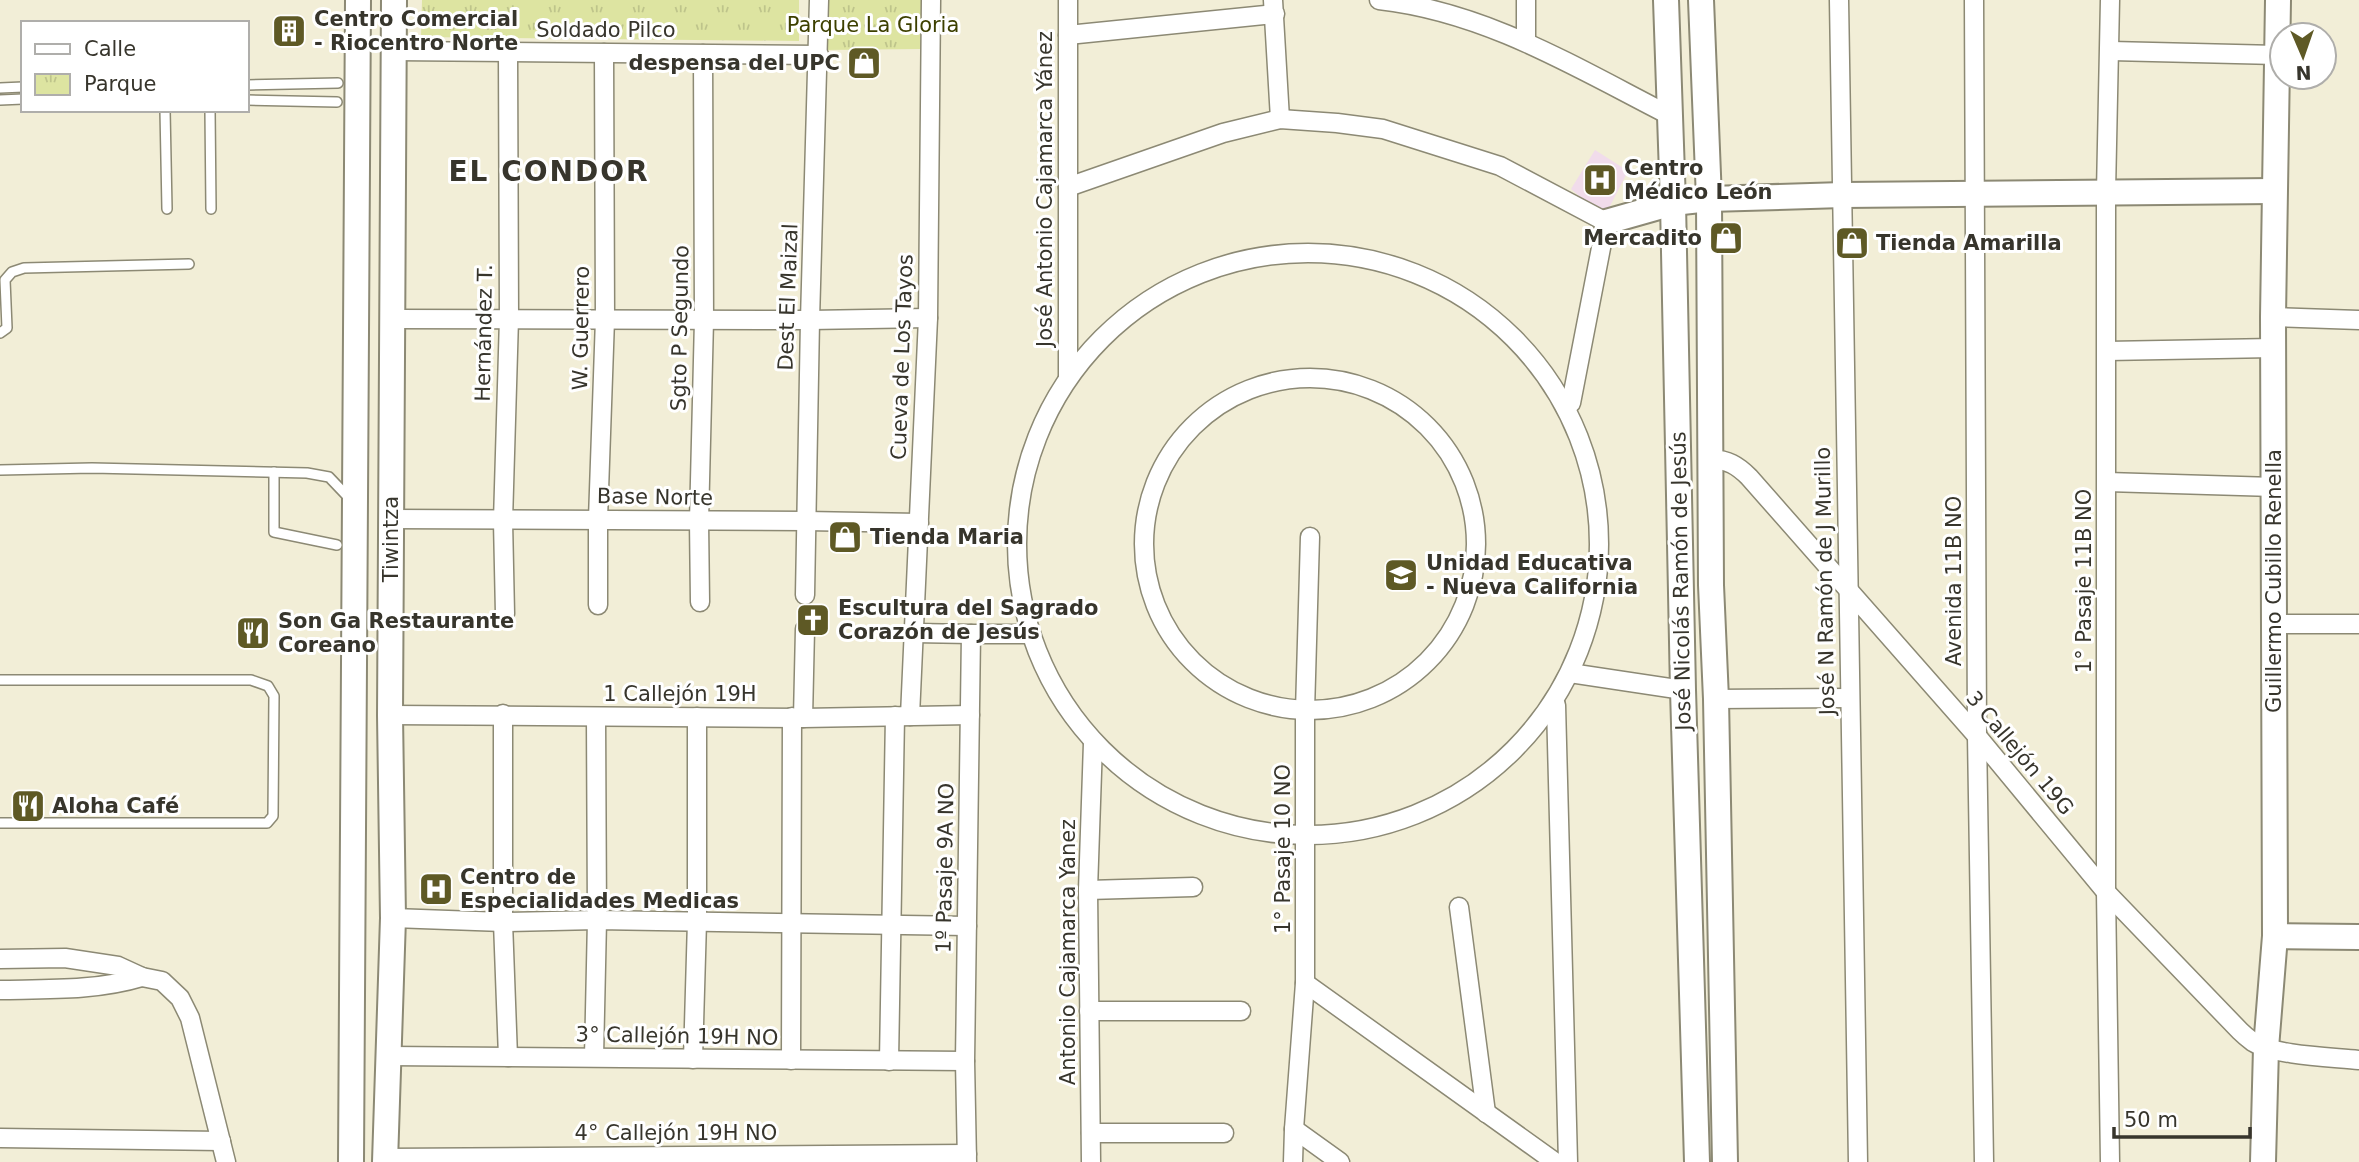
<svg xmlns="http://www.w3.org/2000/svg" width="2359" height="1162" viewBox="0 0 2359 1162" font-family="'DejaVu Sans',sans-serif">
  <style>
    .medical { fill: #f1dceb }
    .park { fill: url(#park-tufts) }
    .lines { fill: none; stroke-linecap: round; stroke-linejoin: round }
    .lane-casing { stroke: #8c8974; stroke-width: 12 }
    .street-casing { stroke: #8c8974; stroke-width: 21 }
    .secondary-casing { stroke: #8c8974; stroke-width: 28 }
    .lane { stroke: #fff; stroke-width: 9 }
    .street { stroke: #fff; stroke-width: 18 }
    .secondary { stroke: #fff; stroke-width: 24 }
    .labels { text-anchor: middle; stroke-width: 6; stroke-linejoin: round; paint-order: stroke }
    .poi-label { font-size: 21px; font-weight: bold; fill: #37352c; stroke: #fff; text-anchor: start }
    .park-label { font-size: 21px; fill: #3d4000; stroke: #fff }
    .street-label { font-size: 21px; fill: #37352c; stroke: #fff }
    .district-label { font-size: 28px; font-weight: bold; letter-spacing: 2px; fill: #37352c; stroke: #fff }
  </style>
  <defs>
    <pattern id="park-tufts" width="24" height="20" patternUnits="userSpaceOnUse" patternTransform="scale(1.75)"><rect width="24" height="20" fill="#dde4a1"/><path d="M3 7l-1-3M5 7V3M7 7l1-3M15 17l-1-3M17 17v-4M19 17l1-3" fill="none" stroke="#bec48b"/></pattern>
  </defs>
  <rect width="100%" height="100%" fill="#f2eed7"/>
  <!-- medical -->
  <polygon class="medical" points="1595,150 1628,171 1608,210 1598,212 1571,189"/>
  <!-- park -->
  <g class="park">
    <polygon points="422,0 799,0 799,41 421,37"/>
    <polygon points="824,0 923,0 922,49 824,50"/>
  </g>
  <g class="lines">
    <!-- lane casing -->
    <g class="lane-casing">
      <g id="lane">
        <polyline points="247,85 338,83"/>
        <polyline points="0,88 23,87"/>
        <polyline points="0,100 23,99"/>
        <polyline points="247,100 337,102"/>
        <polyline points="165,110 167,209"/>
        <polyline points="210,110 211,209"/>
        <polyline points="0,333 7,328 5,280 12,272 24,268 189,264"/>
        <polyline points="0,470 92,468 307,473 329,477 350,499"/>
        <polyline points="274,472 274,532 337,545"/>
        <polyline points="0,680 251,680 268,686 274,696 273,816 267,823 0,823"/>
      </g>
    </g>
    <!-- street casing -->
    <g class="street-casing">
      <g id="street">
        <polyline points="1273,0 1280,119"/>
        <path d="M1379,0C1486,12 1575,67 1669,115"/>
        <polyline points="1526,0 1526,41"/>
        <polyline points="1839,0 1858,1162"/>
        <polyline points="1974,0 1977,736 1984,1162"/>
        <polyline points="1068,35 1275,14"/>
        <polyline points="394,51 819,55"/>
        <polyline points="2111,51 2277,55"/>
        <polyline points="1068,187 1223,133 1280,119 1337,123 1383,129 1500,166 1606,222 1571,403"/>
        <circle cx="1308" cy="544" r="291"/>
        <polyline points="2273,317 2359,320"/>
        <polyline points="393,319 810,320 928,318"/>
        <polyline points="2107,351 2273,348"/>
        <circle cx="1310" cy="544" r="166"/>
        <polyline points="1068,378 1068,0"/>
        <path d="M1711,459C1728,460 1737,465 1749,477L1977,736L2106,892L2240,1031C2244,1035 2249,1039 2253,1042C2276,1056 2332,1057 2359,1060"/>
        <polyline points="2107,482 2274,487"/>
        <polyline points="391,519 806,521 919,523"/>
        <polyline points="805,595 810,320 819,0"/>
        <polyline points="700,602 699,521 704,320 703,54"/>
        <polyline points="598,605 598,519 605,319 604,53"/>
        <polyline points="505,614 503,521 509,318 508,52"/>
        <polyline points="2275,624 2359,624"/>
        <polyline points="914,633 971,634"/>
        <polyline points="1570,673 1683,690"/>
        <polyline points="1716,699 1849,698"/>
        <polyline points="1556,705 1568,1162"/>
        <polyline points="503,714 503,922 508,1057"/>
        <polyline points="390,715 803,718 970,715"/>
        <polyline points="910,716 928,318 931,0"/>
        <polyline points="803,718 805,629"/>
        <polyline points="1088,890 1193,887"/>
        <polyline points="1459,907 1486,1113"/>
        <polyline points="393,918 503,922 597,920 967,926"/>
        <polyline points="0,959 65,958 118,966 142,977 162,981 180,998 190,1018 226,1162"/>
        <polyline points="1305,983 1555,1162"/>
        <path d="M0,990C47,989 96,991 142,977"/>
        <polyline points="1089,1011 1241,1011"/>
        <polyline points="388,1056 965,1061"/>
        <polyline points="594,1057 597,920 596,717"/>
        <polyline points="693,1059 697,921 697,717"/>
        <polyline points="791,1060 792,717"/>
        <polyline points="889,1061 895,716"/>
        <polyline points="1294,1129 1340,1162"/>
        <polyline points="1091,1133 1224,1133"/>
        <polyline points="0,1138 221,1141"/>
        <polyline points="385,1158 967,1154"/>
        <polyline points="967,1162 965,1061 971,634 1030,634"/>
        <polyline points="1091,1162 1088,890 1093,743"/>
        <polyline points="1293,1162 1294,1129 1305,983 1305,711 1310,537"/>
        <polyline points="2110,1162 2106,892 2106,192 2110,0"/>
      </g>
    </g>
    <!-- secondary casing -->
    <g class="secondary-casing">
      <g id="secondary">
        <polyline points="1666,0 1673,203 1683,690 1697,1162"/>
        <polyline points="1701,0 1709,199 1711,585 1716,699 1725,1162"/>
        <polyline points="1606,222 1673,203 1709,199 1843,195 2274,191"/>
        <polyline points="2275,936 2359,937"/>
        <polyline points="351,1162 358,0"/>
        <polyline points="385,1162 393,918 390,715 394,0"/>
        <polyline points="2263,1162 2266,1048 2275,936 2273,317 2278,0"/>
      </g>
    </g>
    <!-- lane -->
    <use href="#lane" class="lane"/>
    <!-- street -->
    <use href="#street" class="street"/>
    <!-- secondary -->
    <use href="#secondary" class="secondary"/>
  </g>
  <!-- icons -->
  <defs>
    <g id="building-square" transform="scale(1.75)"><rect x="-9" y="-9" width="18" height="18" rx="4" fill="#5e5925" stroke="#fff"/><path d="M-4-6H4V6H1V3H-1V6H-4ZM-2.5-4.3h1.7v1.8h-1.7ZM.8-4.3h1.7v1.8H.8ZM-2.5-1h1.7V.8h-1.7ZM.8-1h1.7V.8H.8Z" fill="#fff"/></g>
    <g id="shop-square" transform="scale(1.75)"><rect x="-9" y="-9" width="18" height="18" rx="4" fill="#5e5925" stroke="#fff"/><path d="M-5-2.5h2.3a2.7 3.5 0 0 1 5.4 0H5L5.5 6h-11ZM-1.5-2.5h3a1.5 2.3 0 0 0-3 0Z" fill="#fff"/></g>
    <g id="hospital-square" transform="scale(1.75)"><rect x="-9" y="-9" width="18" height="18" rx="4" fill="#5e5925" stroke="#fff"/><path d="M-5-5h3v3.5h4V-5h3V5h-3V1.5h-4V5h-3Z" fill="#fff"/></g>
    <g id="school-square" transform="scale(1.75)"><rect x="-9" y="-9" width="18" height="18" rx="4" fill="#5e5925" stroke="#fff"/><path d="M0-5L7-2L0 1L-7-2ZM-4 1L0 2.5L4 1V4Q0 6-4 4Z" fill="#fff"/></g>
    <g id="church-square" transform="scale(1.75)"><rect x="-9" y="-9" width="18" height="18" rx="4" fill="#5e5925" stroke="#fff"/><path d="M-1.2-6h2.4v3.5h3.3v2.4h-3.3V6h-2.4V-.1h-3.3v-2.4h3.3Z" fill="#fff"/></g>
    <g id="restaurant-square" transform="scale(1.75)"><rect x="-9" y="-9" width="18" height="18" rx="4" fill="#5e5925" stroke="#fff"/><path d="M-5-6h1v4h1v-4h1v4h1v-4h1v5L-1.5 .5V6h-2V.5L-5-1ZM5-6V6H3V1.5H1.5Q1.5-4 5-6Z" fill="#fff"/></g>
  </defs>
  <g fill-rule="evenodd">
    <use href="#building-square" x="289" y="31"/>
    <use href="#shop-square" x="864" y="63"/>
    <use href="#hospital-square" x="1600" y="180"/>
    <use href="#shop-square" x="1726" y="238"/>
    <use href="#shop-square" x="1852" y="243"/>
    <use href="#shop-square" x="845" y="537"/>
    <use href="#school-square" x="1401" y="575"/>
    <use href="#church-square" x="813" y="620"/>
    <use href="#restaurant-square" x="253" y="633"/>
    <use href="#restaurant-square" x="28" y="806"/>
    <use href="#hospital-square" x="436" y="889"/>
  </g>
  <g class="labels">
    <!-- poi labels -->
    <g class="poi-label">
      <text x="314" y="26">Centro Comercial<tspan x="314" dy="24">- Riocentro Norte</tspan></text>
      <text x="840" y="70" text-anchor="end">despensa del UPC</text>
      <text x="1624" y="175">Centro<tspan x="1624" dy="24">Médico León</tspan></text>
      <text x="1702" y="245" text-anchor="end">Mercadito</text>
      <text x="1876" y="250">Tienda Amarilla</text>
      <text x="870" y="544">Tienda Maria</text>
      <text x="1426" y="570">Unidad Educativa<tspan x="1426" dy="24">- Nueva California</tspan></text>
      <text x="838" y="615">Escultura del Sagrado<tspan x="838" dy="24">Corazón de Jesús</tspan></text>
      <text x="278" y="628">Son Ga Restaurante<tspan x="278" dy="24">Coreano</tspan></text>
      <text x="52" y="813">Aloha Café</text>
      <text x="460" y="884">Centro de<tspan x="460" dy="24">Especialidades Medicas</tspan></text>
    </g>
    <!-- park labels -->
    <g class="park-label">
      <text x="873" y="32">Parque La Gloria</text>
    </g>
    <!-- street labels -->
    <g class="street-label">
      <text x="606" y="37">Soldado Pilco</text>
      <text transform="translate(1045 189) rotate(-90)" y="7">José Antonio Cajamarca Yánez</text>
      <text transform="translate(788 297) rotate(-88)" y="7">Dest El Maizal</text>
      <text transform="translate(581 328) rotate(-89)" y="7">W. Guerrero</text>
      <text transform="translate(680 328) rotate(-89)" y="7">Sgto P Segundo</text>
      <text transform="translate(484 333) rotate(-89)" y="7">Hernández T.</text>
      <text transform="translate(902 357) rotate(-88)" y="7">Cueva de Los Tayos</text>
      <text transform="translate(655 497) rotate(1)" y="7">Base Norte</text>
      <text transform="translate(391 539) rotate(-90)" y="7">Tiwintza</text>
      <text transform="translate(1681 581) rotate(-91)" y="7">José Nicolás Ramón de Jesús</text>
      <text transform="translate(1825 581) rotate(-91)" y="7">José N Ramón de J Murillo</text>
      <text transform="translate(1954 581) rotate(-90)" y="7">Avenida 11B NO</text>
      <text transform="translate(2084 581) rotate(-90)" y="7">1° Pasaje 11B NO</text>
      <text transform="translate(2274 581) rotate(-90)" y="7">Guillermo Cubillo Renella</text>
      <text x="680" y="701">1 Callejón 19H</text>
      <text transform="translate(2020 753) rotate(50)" y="7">3 Callejón 19G</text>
      <text transform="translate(1283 849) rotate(-90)" y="7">1° Pasaje 10 NO</text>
      <text transform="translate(945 868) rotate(-89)" y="7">1º Pasaje 9A NO</text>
      <text transform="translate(1068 952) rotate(-90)" y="7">Antonio Cajamarca Yanez</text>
      <text transform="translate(677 1036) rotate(1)" y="7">3° Callejón 19H NO</text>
      <text x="676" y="1140">4° Callejón 19H NO</text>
    </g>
    <!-- district labels -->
    <g class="district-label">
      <text x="549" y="181">EL CONDOR</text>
    </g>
  </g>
  <!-- legend -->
  <rect x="21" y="21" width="228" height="91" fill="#ffffff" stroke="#afaeab" stroke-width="2"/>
  <rect x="35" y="44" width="35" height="10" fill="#ffffff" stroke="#afaeab" stroke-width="2"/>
  <text x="84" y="56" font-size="21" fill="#37352c">Calle</text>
  <rect x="35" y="74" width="35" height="21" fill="url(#park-tufts)" stroke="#afaeab" stroke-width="2"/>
  <text x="84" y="91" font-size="21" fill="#37352c">Parque</text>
  <!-- north arrow -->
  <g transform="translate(2303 56) rotate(178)"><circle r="33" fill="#ffffff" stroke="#afaeab" stroke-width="2"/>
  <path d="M0-5L12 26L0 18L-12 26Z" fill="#5e5925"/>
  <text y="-10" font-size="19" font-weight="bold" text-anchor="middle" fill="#37352c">N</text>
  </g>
  <!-- scale -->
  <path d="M2114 1127v10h136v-10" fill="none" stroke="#37352c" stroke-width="3.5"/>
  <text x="2124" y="1127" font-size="21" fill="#37352c" stroke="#ffffff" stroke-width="5" paint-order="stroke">50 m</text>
</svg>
